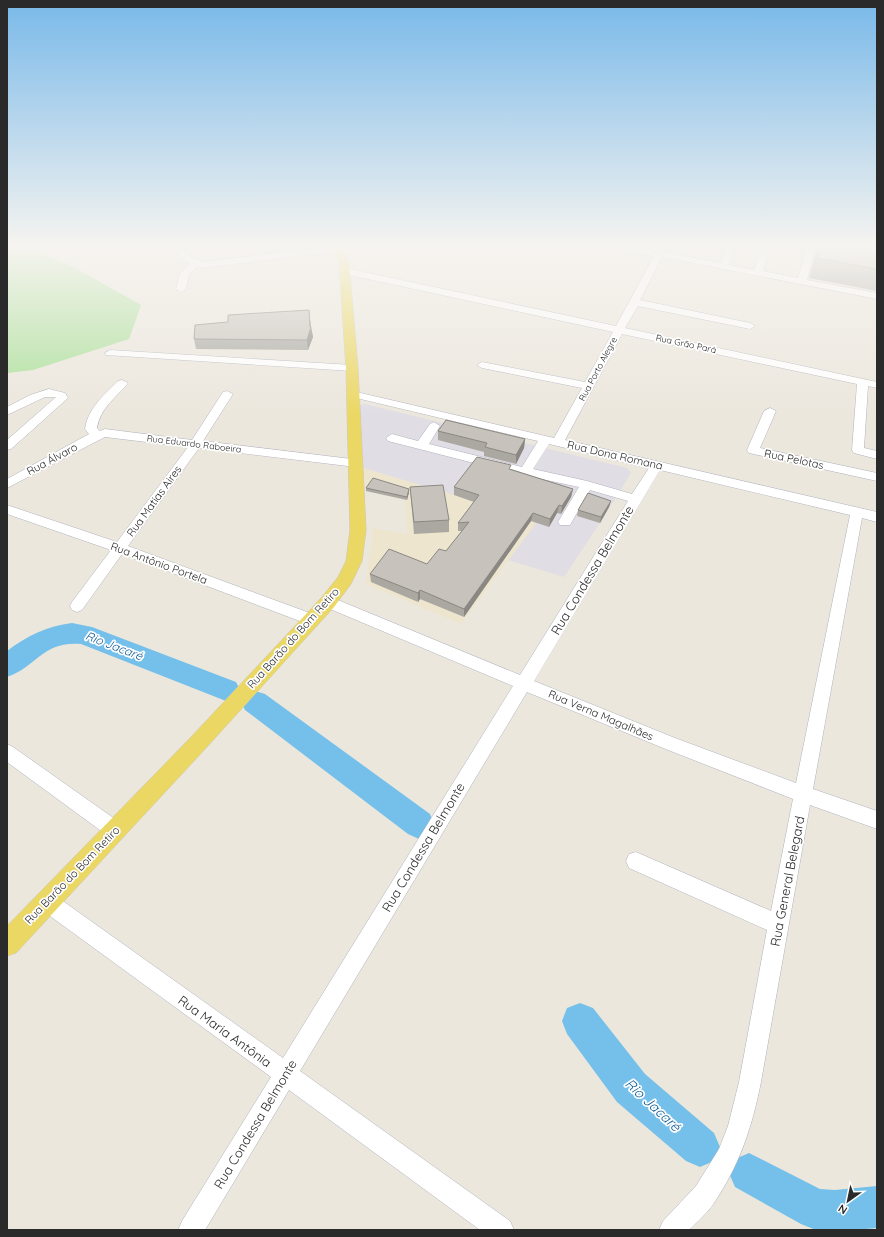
<svg xmlns="http://www.w3.org/2000/svg" width="884" height="1237" viewBox="0 0 884 1237" font-family="Quicksand,sans-serif">
  <style>
    .industrial { fill: #e0dde5 }
    .education { fill: #ede5cd }
    .green { fill: #ade09b }
    .lines { fill: none; stroke-linecap: round; stroke-linejoin: round }
    .river { fill: #74c0ea; fill-rule: evenodd }
    .minor-casing { stroke: #b0b2be; stroke-width: 1 }
    .major-casing { stroke: #c8c8c8; stroke-width: 1 }
    .minor { fill: #fff; fill-rule: evenodd }
    .major { fill: #ebd763; fill-rule: evenodd }
    .wall { fill: #aba8a2 }
    .shaded-wall { fill: #8b8884 }
    .building { fill: #c7c3bc; stroke: #8b8884 }
    .labels { text-anchor: middle; stroke-width: 3.5; stroke-linejoin: round; paint-order: stroke }
    .far-street-label { font-size: 9px; fill: #2a2a2a; stroke: #fff }
    .street-label { font-size: 11px; fill: #2a2a2a; stroke: #fff }
    .water-label { font-size: 12px; font-style: italic; fill: #125d96; stroke: #fff }
    .near-street-label { font-size: 13px; fill: #2a2a2a; stroke: #fff }
    .near-water-label { font-size: 14px; font-style: italic; fill: #125d96; stroke: #fff }
  </style>
  <rect width="100%" height="100%" fill="#ece7dd"/>
  <!-- industrial -->
  <polygon class="industrial" points="365,404 627,468 631,473 600,523 564,577 508,560 535,523 454,495 363,468 359,405"/>
  <!-- education -->
  <polygon class="education" points="363,468 454,495 536,523 461,624 366,584 373,528 407,534 405,500 366,491"/>
  <!-- green -->
  <polygon class="green" points="7,244 12,244 72,266 141,305 129,339 33,370 7,373"/>
  <g class="lines">
    <!-- river -->
    <g class="river">
      <path d="M72,623L92,627L236,682L240,690L236,698L226,701L81,644C42,641 37,667 7,677V651C27,636 47,626 72,623Z"/>
      <polygon points="255,691 265,694 430,814 434,824 430,834 419,839 408,834 245,710 241,702 245,694"/>
      <polygon points="580,1003 593,1008 645,1074 714,1133 720,1147 714,1161 700,1167 686,1161 617,1102 567,1034 562,1021 567,1008"/>
      <polygon points="749,1153 820,1189 835,1190 877,1186 877,1228 854,1230 816,1230 801,1224 735,1187 729,1173 735,1159"/>
    </g>
    <!-- minor casing -->
    <g class="minor-casing">
      <g id="minor">
        <polygon points="170,244 179,244 192,258 204,262 338,245 342,248 338,251 203,268 198,266 189,274 186,289 181,292 176,289 180,273 190,263 186,262"/>
        <path d="M603,244H619L656,251L659,244H665L664,252L721,263L728,244H736L729,265L754,270L763,244H771L763,271L798,278L808,244H816L807,280L877,293V299L662,257L640,300L750,323L755,326L750,329L638,306L625,328L877,382V388L868,386L864,448L877,451V459L854,453L852,450L857,384L622,334L565,440L877,512V522L862,518L813,789L877,811V829L810,805L761,1082C752,1127 740,1164 714,1203C708,1212 698,1221 689,1230H659L663,1221L696,1186L719,1149L728,1126L739,1082L767,930L629,868L626,861L629,854L636,852L771,911L793,799L663,748L527,692L300,1071L510,1221L514,1230H480L289,1090L205,1230H178L182,1221L271,1077L39,908L36,901L39,894L46,891L53,894L283,1058L513,686L323,606L321,602L323,598L328,596L333,598L520,675L628,501L590,490L570,525H560L558,522L579,487L505,471L388,441L386,438L392,434L418,441L430,424L434,422L440,426L429,444L522,467L538,441L352,397L346,394L352,391L554,438L582,388L482,368L477,365L482,362L585,382L613,332L345,274L340,271L345,268L616,326L654,256L607,247ZM549,444L649,468L632,494L587,481L533,469ZM660,470L850,515L796,783L675,738L534,681Z"/>
        <polygon points="110,350 352,365 357,368 352,371 106,355 105,353"/>
        <path d="M122,380L128,383C116,398 100,408 97,428L100,431L105,429L192,440L223,392L227,391L233,394L203,441L360,460L362,463L360,466L356,467L199,448L128,546L315,615L318,619L315,623L310,625L305,623L122,554L82,610L77,612L72,610L70,606L72,602L111,550L7,514V505L117,542L188,447L105,437L7,488V479L89,434L85,429C88,408 104,395 118,381Z"/>
        <polygon points="49,389 65,393 68,398 11,449 7,450 7,440 56,397 45,397 7,415 7,407 30,395"/>
        <polygon points="770,408 776,411 760,448 877,473 877,481 749,453 747,450 764,411"/>
        <polygon points="7,744 13,747 122,824 124,830 122,836 115,839 108,836 7,762"/>
      </g>
    </g>
    <!-- major casing -->
    <g class="major-casing">
      <polygon id="major" points="330,244 340,244 349,263 358,368 366,530 362,561 351,584 334,607 206,748 16,953 7,956 7,926 192,736 322,597 338,577 346,561 350,530 346,368 339,263"/>
    </g>
    <!-- minor -->
    <use href="#minor" class="minor"/>
    <!-- major -->
    <use href="#major" class="major"/>
  </g>
  <!-- wall -->
  <g class="wall">
    <polygon points="819,244 877,244 877,291 809,278 815,255"/>
    <polygon points="309,310 311,327 313,337 308,350 196,349 194,339 228,322"/>
    <polygon points="438,431 525,439 524,448 516,464 484,456 484,452 438,440"/>
    <polygon points="511,469 573,489 571,497 561,514 557,513 549,527 531,521 464,617 420,599 418,602 371,582 370,574 427,564 446,551 462,531 458,531 458,523 474,502 454,495 454,487"/>
    <polygon points="410,487 449,520 449,532 414,534 411,499"/>
    <polygon points="366,488 409,492 407,500 366,491"/>
    <polygon points="611,501 609,507 600,523 577,516 578,510"/>
  </g>
  <!-- shaded-wall -->
  <g class="shaded-wall">
    <polygon points="309,310 311,329 311,327 313,337 308,350 307,340"/>
    <polygon points="525,439 524,448 516,464 516,455"/>
    <polygon points="409,489 409,492 407,500 407,497"/>
    <polygon points="573,489 571,497 561,514 562,506"/>
    <polygon points="611,501 609,507 600,523 601,517"/>
    <polygon points="559,505 557,513 549,527 550,519"/>
    <polygon points="533,513 531,521 464,617 464,609"/>
    <polygon points="420,590 420,599 418,602 418,593"/>
  </g>
  <!-- building -->
  <g class="building">
    <polygon points="820,244 877,244 877,269 817,258"/>
    <polygon points="309,310 310,327 311,327 307,340 194,339 195,325 228,322 228,315"/>
    <polygon points="446,420 525,439 516,455 485,447 487,443 438,431"/>
    <polygon points="477,457 511,465 509,469 573,489 562,506 559,505 550,519 533,513 464,609 420,590 418,593 370,574 389,549 427,564 439,549 446,551 469,522 458,523 479,495 454,487"/>
    <polygon points="373,478 409,489 407,497 366,488"/>
    <polygon points="443,485 449,520 414,522 410,487"/>
    <polygon points="588,493 611,501 601,517 578,510"/>
  </g>
  <!-- sky -->
  <linearGradient id="sky" x2="0" y2="1"><stop stop-color="#79b9e9"/><stop offset="0.59" stop-color="#f6f4f0"/><stop offset="1" stop-color="#f6f4f0" stop-opacity="0"/></linearGradient>
  <rect width="884" height="417" fill="url(#sky)"/>
  <g class="labels">
    <!-- far-street labels -->
    <g class="far-street-label">
      <text transform="translate(686 344) rotate(12)" y="3">Rua Grão Pará</text>
      <text transform="translate(598 369) rotate(-62)" y="3">Rua Porto Alegre</text>
      <text transform="translate(194 444) rotate(7)" y="3">Rua Eduardo Raboeira</text>
    </g>
    <!-- street labels -->
    <g class="street-label">
      <text transform="translate(615 455) rotate(13)" y="4">Rua Dona Romana</text>
      <text transform="translate(52 459) rotate(-28)" y="4">Rua Álvaro</text>
      <text transform="translate(794 459) rotate(12)" y="4">Rua Pelotas</text>
      <text transform="translate(154 501) rotate(-54)" y="4">Rua Matias Aires</text>
      <text transform="translate(159 563) rotate(20)" y="4">Rua Antônio Portela</text>
      <text transform="translate(293 638) rotate(-48)" y="4">Rua Barão do Bom Retiro</text>
      <text transform="translate(601 715) rotate(23)" y="4">Rua Verna Magalhães</text>
      <text transform="translate(72 875) rotate(-46)" y="4">Rua Barão do Bom Retiro</text>
    </g>
    <!-- water labels -->
    <g class="water-label">
      <text transform="translate(114 646) rotate(21)" y="4">Rio Jacaré</text>
    </g>
    <!-- near-street labels -->
    <g class="near-street-label">
      <text transform="translate(592 570) rotate(-59)" y="5">Rua Condessa Belmonte</text>
      <text transform="translate(423 847) rotate(-59)" y="5">Rua Condessa Belmonte</text>
      <text transform="translate(787 881) rotate(-79)" y="5">Rua General Belegard</text>
      <text transform="translate(225 1031) rotate(36)" y="5">Rua Maria Antônia</text>
      <text transform="translate(255 1124) rotate(-59)" y="5">Rua Condessa Belmonte</text>
    </g>
    <!-- near-water labels -->
    <g class="near-water-label">
      <text transform="translate(653 1105) rotate(43)" y="5">Rio Jacaré</text>
    </g>
  </g>
  <!-- border -->
  <rect width="884" height="1237" fill="none" stroke="#2a2a2a" stroke-width="16"/>
  <!-- north arrow -->
  <g transform="translate(848 1201) rotate(213)" stroke="#ffffff" stroke-width="3" paint-order="stroke">
  <path d="M0-3L7 15L0 10L-7 15Z" fill="#2a2a2a"/>
  <text y="-6" font-size="11" font-weight="bold" text-anchor="middle" fill="#2a2a2a">N</text>
  </g>
</svg>
